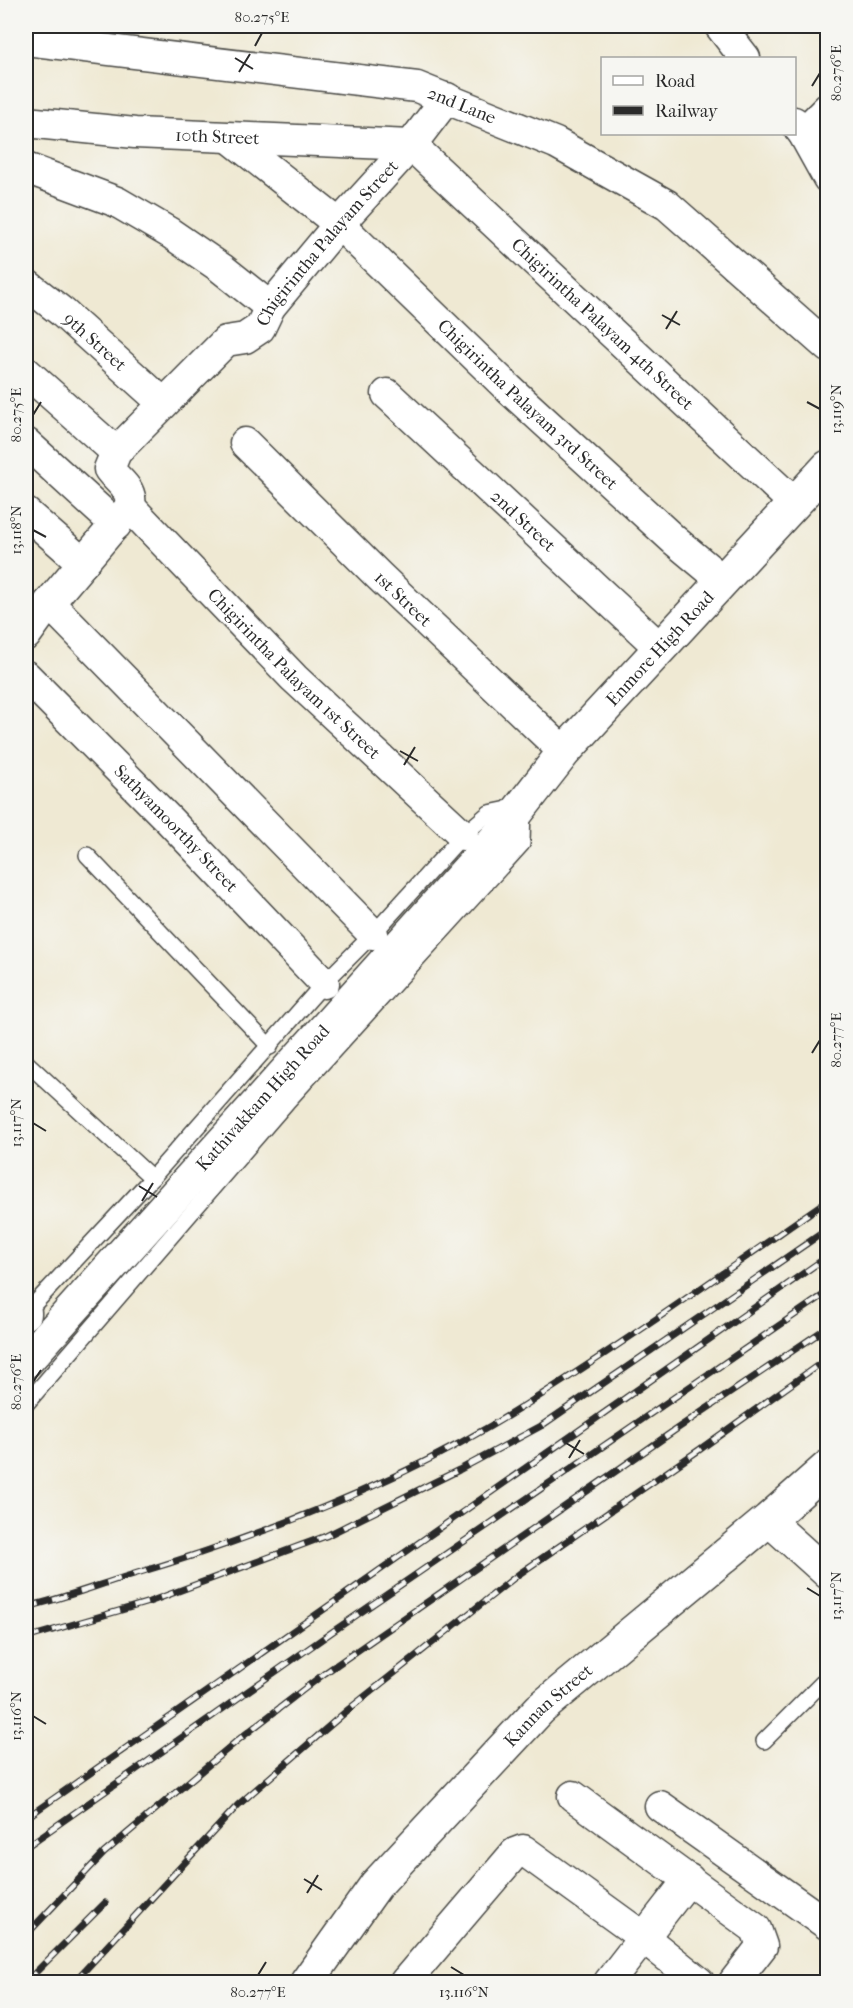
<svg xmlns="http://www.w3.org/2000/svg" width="853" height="2008" viewBox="0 0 853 2008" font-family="'IM FELL French Canon',serif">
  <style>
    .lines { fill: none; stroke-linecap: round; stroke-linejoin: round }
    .service-casing { stroke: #484844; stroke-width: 18 }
    .minor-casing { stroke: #484844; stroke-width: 33 }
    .tertiary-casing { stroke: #484844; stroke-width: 36 }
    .secondary-casing { stroke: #484844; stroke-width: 36 }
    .service { stroke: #fff; stroke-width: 15 }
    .minor { stroke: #fff; stroke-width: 30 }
    .tertiary { stroke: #fff; stroke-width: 33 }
    .secondary { stroke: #fff; stroke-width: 33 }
    .rail-casing { stroke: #2b2b2b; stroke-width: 7 }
    .rail { stroke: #f6f6f2; stroke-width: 4.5; stroke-dasharray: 14; stroke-linecap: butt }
    .ticks { fill: none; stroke: #2b2b2b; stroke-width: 2 }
    .labels { text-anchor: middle; stroke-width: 5; stroke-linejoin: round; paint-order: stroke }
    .street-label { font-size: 18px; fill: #2b2b2b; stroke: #f6f6f2 }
    .neatline { fill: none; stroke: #2b2b2b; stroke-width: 2 }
    .ticks-label { font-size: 15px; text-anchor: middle; fill: #2b2b2b }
  </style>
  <rect width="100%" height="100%" fill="#f6f6f2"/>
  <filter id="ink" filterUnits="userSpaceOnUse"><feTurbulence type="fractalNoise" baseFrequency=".0167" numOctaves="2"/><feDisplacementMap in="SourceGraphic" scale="12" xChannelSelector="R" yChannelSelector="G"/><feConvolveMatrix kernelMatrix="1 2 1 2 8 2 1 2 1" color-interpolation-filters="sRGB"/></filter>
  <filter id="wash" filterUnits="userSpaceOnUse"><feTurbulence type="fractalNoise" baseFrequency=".008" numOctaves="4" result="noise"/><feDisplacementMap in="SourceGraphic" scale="24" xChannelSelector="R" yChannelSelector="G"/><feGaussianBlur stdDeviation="1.35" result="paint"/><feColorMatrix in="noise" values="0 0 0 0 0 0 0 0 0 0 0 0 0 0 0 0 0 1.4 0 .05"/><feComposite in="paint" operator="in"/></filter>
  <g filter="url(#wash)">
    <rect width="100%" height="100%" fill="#efe9d3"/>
  </g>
  <g filter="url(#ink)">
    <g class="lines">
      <!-- service casing -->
      <g class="service-casing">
        <g id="service">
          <polyline points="87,855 270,1047"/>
          <polyline points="26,1062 152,1178"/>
          <polyline points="26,1404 287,1102 522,844 523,806 489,813 463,835 373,934 324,983 152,1178 26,1313"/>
          <polyline points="764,1741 828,1677"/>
        </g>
      </g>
      <!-- minor casing -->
      <g class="minor-casing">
        <g id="minor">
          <polyline points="720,26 745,58"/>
          <path id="s1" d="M26,40L417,87L556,143L667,205L828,347"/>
          <path id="s2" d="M26,122L135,133L411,145L794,503"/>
          <polyline points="794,122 803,133 828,178"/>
          <polyline points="803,133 828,108"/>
          <path id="s3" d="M230,138L339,224L509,389L674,540L722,580"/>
          <polyline points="26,168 117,202 170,233 221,268 270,307"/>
          <path id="s4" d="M26,284L62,312L163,403"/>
          <polyline points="26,372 116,452"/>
          <path id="s5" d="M387,394L660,648"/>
          <polyline points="26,443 116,525"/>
          <path id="s6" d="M245,443L379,576L564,752"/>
          <path id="s7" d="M130,507C133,488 119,483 109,469L116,452L226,341L245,338L260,328L270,307L339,224L411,145L447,98"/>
          <path id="s8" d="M130,507L294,678L463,835"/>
          <polyline points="26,513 83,563"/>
          <polyline points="49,603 373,934"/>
          <polyline points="26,635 49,603 130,507"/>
          <path id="s9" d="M26,676L169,820L324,983"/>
          <polyline points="26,1312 26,1314"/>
          <polyline points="768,1520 828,1574"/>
          <polyline points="573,1796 756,1929 762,1946 734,1982"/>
          <polyline points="660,1806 828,1925"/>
          <polyline points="405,1982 515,1853 523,1850 643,1937 699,1982"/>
          <polyline points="609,1982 689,1879"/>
        </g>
      </g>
      <!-- tertiary casing -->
      <g class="tertiary-casing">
        <g id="tertiary">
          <path id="s10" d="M307,1982L376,1885L540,1709L768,1520L828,1467"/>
        </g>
      </g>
      <!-- secondary casing -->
      <g class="secondary-casing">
        <g id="secondary">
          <path id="s11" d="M26,1361L500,834L564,752L828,467"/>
        </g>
      </g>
      <!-- service -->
      <use href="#service" class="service"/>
      <!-- minor -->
      <use href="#minor" class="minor"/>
      <!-- tertiary -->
      <use href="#tertiary" class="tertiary"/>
      <!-- secondary -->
      <use href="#secondary" class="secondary"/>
      <!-- rail casing -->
      <g class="rail-casing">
        <g id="rail">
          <path d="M26,1607C62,1599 98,1585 134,1574C267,1534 404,1481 522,1407C626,1342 727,1270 828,1200"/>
          <polyline points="26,1638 149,1602 326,1536 459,1470 541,1426 828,1229"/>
          <polyline points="26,1818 828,1256"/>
          <polyline points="26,1847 332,1632 828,1292"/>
          <polyline points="26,1935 104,1853 238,1740 325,1673 678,1428 828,1327"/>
          <polyline points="26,1982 105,1903"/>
          <polyline points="74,1982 238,1805 349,1709 519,1574 699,1450 828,1358"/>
        </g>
      </g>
      <!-- rail -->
      <use href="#rail" class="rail"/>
    </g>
  </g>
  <!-- ticks -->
  <path class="ticks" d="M255,46L262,33M235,58L253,69M239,72L250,54M812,86L820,73M662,315L680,325M666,329L677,311M807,402L820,409M33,415L41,402M33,530L46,537M400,751L418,761M404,765L415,747M812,1053L820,1040M33,1123L46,1131M139,1186L157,1197M142,1201L153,1183M33,1382L41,1370M566,1443L584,1454M569,1458L580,1440M807,1588L820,1596M33,1716L46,1724M304,1879L322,1890M307,1893L318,1875M451,1967L464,1975M258,1975L266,1962"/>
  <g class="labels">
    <!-- street labels -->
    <g class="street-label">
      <text dy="6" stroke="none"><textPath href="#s1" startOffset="442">2nd Lane</textPath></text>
      <text dy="6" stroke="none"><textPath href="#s2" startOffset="192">10th Street</textPath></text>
      <text dy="6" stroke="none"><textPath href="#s7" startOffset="366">Chigirintha Palayam Street</textPath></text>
      <text dy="6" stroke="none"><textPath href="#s2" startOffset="648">Chigirintha Palayam 4th Street</textPath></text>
      <text dy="6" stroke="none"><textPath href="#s4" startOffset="90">9th Street</textPath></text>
      <text dy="6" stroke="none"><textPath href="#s3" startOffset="400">Chigirintha Palayam 3rd Street</textPath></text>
      <text dy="6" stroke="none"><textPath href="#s5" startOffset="186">2nd Street</textPath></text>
      <text dy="6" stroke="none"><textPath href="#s6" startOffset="222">1st Street</textPath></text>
      <text dy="6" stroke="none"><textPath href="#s11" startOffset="954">Enmore High Road</textPath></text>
      <text dy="6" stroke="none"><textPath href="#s8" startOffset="234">Chigirintha Palayam 1st Street</textPath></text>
      <text dy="6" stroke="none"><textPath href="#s9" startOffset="214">Sathyamoorthy Street</textPath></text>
      <text dy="6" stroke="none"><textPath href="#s11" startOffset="354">Kathivakkam High Road</textPath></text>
      <text dy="6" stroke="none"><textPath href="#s10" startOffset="368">Kannan Street</textPath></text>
    </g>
  </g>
  <!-- margin -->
  <rect width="853" height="2008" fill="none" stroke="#f6f6f2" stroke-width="66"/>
  <!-- legend -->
  <rect x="601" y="57" width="195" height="78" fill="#f6f6f2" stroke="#a5a5a2" stroke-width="1.5"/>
  <rect x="613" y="76" width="30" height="9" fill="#ffffff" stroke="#a5a5a2" stroke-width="1.5"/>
  <text x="655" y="87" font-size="18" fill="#2b2b2b">Road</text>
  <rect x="613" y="106" width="30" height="9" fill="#2b2b2b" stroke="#a5a5a2" stroke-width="1.5"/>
  <text x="655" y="117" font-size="18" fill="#2b2b2b">Railway</text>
  <rect x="33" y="33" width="787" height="1942" class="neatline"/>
  <g class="ticks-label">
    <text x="262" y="22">80.275°E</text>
    <text transform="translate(836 73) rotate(-90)" y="5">80.276°E</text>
    <text transform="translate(836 409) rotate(-90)" y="5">13.119°N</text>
    <text transform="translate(16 415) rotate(-90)" y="5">80.275°E</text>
    <text transform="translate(16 530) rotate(-90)" y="5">13.118°N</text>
    <text transform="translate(836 1040) rotate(-90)" y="5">80.277°E</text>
    <text transform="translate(16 1123) rotate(-90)" y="5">13.117°N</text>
    <text transform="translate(16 1382) rotate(-90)" y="5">80.276°E</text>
    <text transform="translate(836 1596) rotate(-90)" y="5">13.117°N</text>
    <text transform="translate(16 1716) rotate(-90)" y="5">13.116°N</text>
    <text x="258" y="1997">80.277°E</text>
    <text x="464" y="1997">13.116°N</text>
  </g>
</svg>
